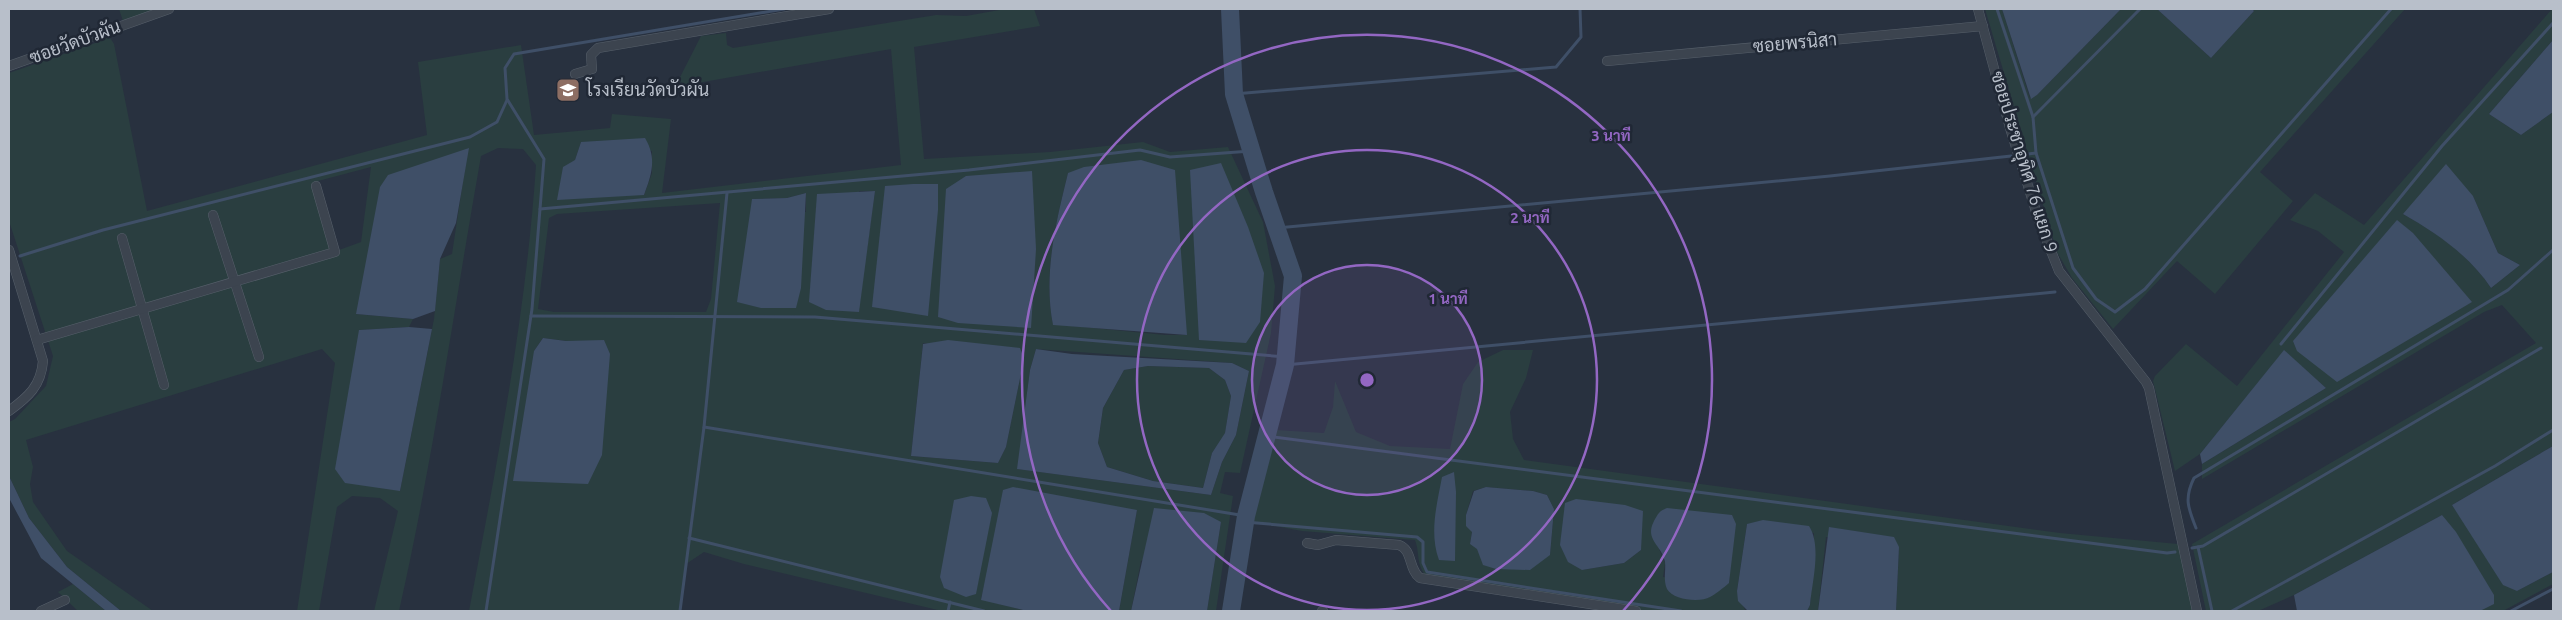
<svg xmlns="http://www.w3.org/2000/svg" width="2562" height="620" viewBox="0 0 2562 620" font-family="Ubuntu,Sarabun,sans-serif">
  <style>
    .green { fill: #2a3e40; fill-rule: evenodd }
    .water { fill: #3f4f67; fill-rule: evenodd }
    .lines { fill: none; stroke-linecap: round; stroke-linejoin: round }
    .stream { stroke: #3f4f67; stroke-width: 3 }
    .river { stroke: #3f4f67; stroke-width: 18 }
    .minor-casing { stroke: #565f6a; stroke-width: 10 }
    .minor { stroke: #3c444f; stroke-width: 9 }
    .ring { fill: none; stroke: #9367c3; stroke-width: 2.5 }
    .labels { text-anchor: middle; stroke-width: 5; stroke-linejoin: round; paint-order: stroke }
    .street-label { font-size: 18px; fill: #b8bfca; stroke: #202835 }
    .poi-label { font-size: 18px; fill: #b8bfca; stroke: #202835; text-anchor: start }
    .centre { fill: #9367c3; stroke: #202835; stroke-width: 2.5 }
    .ring-label { font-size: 15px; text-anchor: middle; font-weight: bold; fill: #9367c3; stroke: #202835; stroke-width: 5; stroke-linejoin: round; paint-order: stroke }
  </style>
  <rect width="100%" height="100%" fill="#28313f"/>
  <!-- green -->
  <g class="green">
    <polygon points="119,9 157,9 123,21"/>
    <path d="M1005,9H1034L1040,26L914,47L924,159L1050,152L1143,142L1170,152L1228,147L1263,222L1275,286L1271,333L1240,473L1225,472L1220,493L1233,496L1216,611H1207L1221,522L1141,561L1131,611H1119L1137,510L990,562L981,599L1027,611H942L744,564L704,552L686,564L680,611H469C497,463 526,315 536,165L523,149L498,148L481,156C454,308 433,461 399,611H374L398,511L380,498L352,496L337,507L319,611H297L335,363L322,349L26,440L33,467L30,484L33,502L67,551L153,611H121L67,567L29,518L9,476V422L15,419L46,386L53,356L9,221V73L98,42L109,36L114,44L147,211L427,135L418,62L521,45L534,135L610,128L612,114L671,119L662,193L901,165L891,49L675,87L701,36L726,33L727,45L733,48L936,15L966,16ZM581,142L652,151V173L644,195L575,160ZM468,148L452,254L440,259L434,319L400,491L359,330L409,327L413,319L356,314ZM371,167L361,242L339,250L318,181ZM1068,173L1187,335H1165L1053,324C1043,274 1056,222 1068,173ZM859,191H875L867,248ZM806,193V212L752,199L787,198ZM720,203L711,299L706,312H554L538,309L549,218L557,214ZM543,338L566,341L534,351ZM923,343L1024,359L1006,447L998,463L911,456ZM1036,349L1232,363L1249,371L1236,435L1222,462L1211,495L1018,469L1030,370Z"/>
    <polygon points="1985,9 2002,9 2030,98 2037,95 2121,9 2157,9 2211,58 2254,11 2252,9 2405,9 2260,172 2293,201 2215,294 2177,261 2113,329 2072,278 2057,252"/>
    <path d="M2552,9L2553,40L2489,114L2521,135L2553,112V446L2452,505L2517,591L2553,572V584L2503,611H2480L2493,604L2442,515L2294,595L2258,611H2206L2192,544L2536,343L2502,305L2484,312L2202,479V464L2326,388L2284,351L2200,454L2175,471L2153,381L2155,376L2186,344L2237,386L2344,252L2318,231L2290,220L2315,193L2364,225ZM2473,196L2498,253L2520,265L2491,288C2470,256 2436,232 2403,214Z"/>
    <path d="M1503,350H1533L1526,378L1510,412L1513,439L1524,460L2060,533L2178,544L2195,611H1896L1899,547L1826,537L1818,611H1807L1810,605L1814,559V533L1747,524L1737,591L1745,610L1748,611H1642L1425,575C1416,562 1420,554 1415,540L1302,531L1249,521L1276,430L1324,433L1333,407L1335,381L1356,432L1390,446L1450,449L1463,384L1478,362ZM1486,487L1533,491L1547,495L1554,509L1550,555L1470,544L1472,532L1466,515L1473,491ZM1659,549L1731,558L1729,583L1663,577L1665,563ZM1641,550L1624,563L1582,570Z"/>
    <polygon points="1148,366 1209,368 1225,380 1231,396 1225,434 1212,453 1203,488 1153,481 1107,467 1098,443 1103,408 1124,370"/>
    <polygon points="73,584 106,611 78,611 58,592"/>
  </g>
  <!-- water -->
  <g class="water">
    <polygon points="2002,9 2121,9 2037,95 2031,99"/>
    <polygon points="2157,9 2252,9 2254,11 2211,58"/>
    <polygon points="2553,40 2553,112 2521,135 2489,114"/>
    <path d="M645,138C657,158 652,174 644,195L557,200L563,167L575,160L581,142Z"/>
    <polygon points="469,148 456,223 440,259 435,311 413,319 356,314 380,187 388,175"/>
    <path d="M1141,160L1175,170L1187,335L1053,325C1043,274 1056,222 1068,173L1084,167Z"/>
    <polygon points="1221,163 1248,227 1264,273 1260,322 1246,343 1199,340 1190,170"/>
    <path d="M2446,164L2473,196L2498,253L2520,265L2491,288C2470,256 2435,232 2403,214Z"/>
    <polygon points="1032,171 1036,249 1031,328 958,323 938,317 946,189 966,176"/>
    <polygon points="913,184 938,184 938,210 928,316 872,307 885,186"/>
    <polygon points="875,191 859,312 826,310 809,302 817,194"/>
    <polygon points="806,193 801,288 796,308 761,308 737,302 752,199 787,198"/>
    <polygon points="2397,220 2413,233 2472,302 2337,382 2297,351 2293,341"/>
    <polygon points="409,327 432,329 400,491 345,483 335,469 359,330"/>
    <polygon points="543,338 566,341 604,340 610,354 602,455 588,484 513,481 534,351"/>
    <polygon points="948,340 1020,348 1024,359 1006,447 998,463 911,456 923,344"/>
    <path d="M1036,349L1072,354L1232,363L1249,371L1236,435L1222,462L1211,495L1017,469L1030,370ZM1148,366L1209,368L1225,380L1231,396L1225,433L1212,453L1203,488L1153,481L1107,467L1098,443L1103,408L1124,370Z"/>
    <polygon points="2284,350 2326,388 2202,464 2200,454"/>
    <polygon points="2553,446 2553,572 2517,591 2503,585 2452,505"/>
    <path d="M1454,472L1456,492L1455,561L1439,560C1429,533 1437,504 1442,477Z"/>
    <polygon points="9,476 29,518 67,567 121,611 106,611 41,558 9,498"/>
    <polygon points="1013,487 1137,510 1119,611 1027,611 981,600 1003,490"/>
    <polygon points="1486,487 1533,491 1547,495 1554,509 1550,555 1530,570 1496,569 1483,565 1477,549 1470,544 1472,532 1466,526 1466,515 1474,491"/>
    <polygon points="971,496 986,498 992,513 976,594 966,597 944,588 940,577 954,500"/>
    <polygon points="1576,499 1625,505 1643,511 1641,550 1624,563 1582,570 1568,562 1560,545 1565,503"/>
    <polygon points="1154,508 1204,513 1221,522 1207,611 1131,611"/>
    <path d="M1667,508L1732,515L1736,524L1729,583C1723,588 1716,594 1710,597C1700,603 1673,600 1667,589C1663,579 1666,572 1665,562C1662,545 1644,540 1654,521C1658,514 1659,511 1667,508Z"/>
    <polygon points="2442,515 2456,532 2494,595 2494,604 2480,611 2297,611 2294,595"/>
    <path d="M1763,520L1809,526C1822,546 1812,582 1810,605L1807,611H1748L1738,601L1737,591L1747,524Z"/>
    <polygon points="1829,527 1894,537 1899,547 1896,611 1818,611"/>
  </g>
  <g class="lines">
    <!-- stream -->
    <g class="stream">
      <polyline points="1997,9 2033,117"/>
      <polyline points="1234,94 1556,67 1581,37 1580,9"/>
      <polyline points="2036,153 2073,268 2096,299 2115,312 2145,289 2391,9"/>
      <polyline points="2028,154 2036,153 2033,117 2140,9"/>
      <polyline points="540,209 969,170 1140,150 1170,157 1251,151"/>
      <polyline points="1277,228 1830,176 2011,156"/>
      <polyline points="20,256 103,230 470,137 497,122 507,100"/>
      <polyline points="531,316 815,317 1286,357"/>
      <polyline points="2281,344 2442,146 2553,23"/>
      <polyline points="1285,365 2055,292"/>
      <polyline points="704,427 1246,516"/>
      <polyline points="1267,436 2167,553 2175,552"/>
      <polyline points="1245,522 1417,537 1423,542 1423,563 1427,572 1681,611"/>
      <path d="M2196,528C2188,508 2184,498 2194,478L2508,290L2553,250"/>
      <polyline points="689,538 984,611"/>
      <polyline points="2198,547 2212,611"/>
      <polyline points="2192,548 2203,546 2541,348"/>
      <polyline points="486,611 532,309 544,159 507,99 505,68 514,54 784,9"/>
      <polyline points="680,611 704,427 727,193"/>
      <polyline points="948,611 950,602"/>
      <polyline points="2232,611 2495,466 2553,430"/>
      <polyline points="2511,611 2553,589"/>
    </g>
    <!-- river -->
    <polyline class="river" points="1230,9 1234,94 1264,192 1293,276 1285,365 1246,516 1231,611"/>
    <!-- minor casing -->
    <g class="minor-casing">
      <g id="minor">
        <polyline points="1978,9 2010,128 2039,221 2059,271 2146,382 2149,388 2197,611"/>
        <polyline points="1607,61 1983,26"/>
        <polyline points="9,66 169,9"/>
        <polyline points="575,74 592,69 591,55 598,48 829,9"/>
        <polyline points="213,215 259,357"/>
        <polyline points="122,238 164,385"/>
        <path d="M9,250L43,361C41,386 28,397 9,411"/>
        <polyline points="37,340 335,252 316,186"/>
        <path d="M1307,543L1318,545L1336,540L1399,545C1413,550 1408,569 1420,578L1636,611"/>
        <polyline points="41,611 65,600"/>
        <polyline points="1322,611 1323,611"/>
      </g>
    </g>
    <!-- minor -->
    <use href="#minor" class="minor"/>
  </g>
  <!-- distance rings -->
  <circle cx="1367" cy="380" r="115" fill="#9367c3" fill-opacity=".12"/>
  <g class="ring">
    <circle cx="1367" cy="380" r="115"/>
    <circle cx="1367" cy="380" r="230"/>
    <path d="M1111 611A345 345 0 1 1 1623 611"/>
  </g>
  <!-- icons -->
  <defs>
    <g id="school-square" transform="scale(1.25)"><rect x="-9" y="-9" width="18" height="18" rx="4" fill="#8d6e63" stroke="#202835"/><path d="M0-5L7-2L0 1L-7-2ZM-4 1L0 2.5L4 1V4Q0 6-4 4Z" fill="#fff"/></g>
  </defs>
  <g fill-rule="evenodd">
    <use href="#school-square" x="568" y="90"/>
  </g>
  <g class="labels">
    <!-- street labels -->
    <g class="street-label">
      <text transform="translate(75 42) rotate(-20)" y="6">ซอยวัดบัวผัน</text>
      <text transform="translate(1795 43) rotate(-5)" y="6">ซอยพรนิสา</text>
      <text transform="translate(2024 162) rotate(73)" y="6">ซอยประชาอุทิศ 76 แยก 9</text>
    </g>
    <!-- poi labels -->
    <g class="poi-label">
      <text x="586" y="96">โรงเรียนวัดบัวผัน</text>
    </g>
  </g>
  <circle cx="1367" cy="380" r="8" class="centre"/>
  <g class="ring-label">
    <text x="1611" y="141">3 นาที</text>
    <text x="1530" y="223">2 นาที</text>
    <text x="1448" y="304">1 นาที</text>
  </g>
  <!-- border -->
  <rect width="2562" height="620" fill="none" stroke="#b8bfca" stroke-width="20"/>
</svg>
